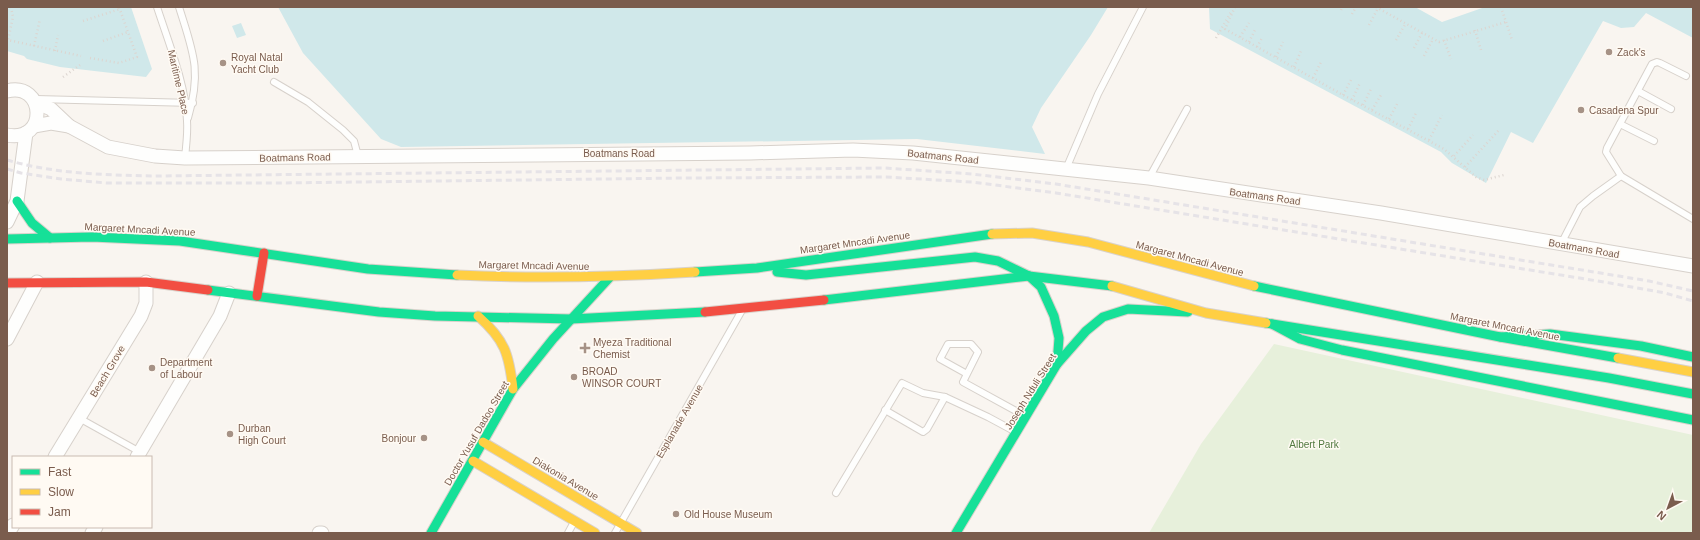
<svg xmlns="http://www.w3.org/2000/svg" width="1700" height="540" viewBox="0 0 1700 540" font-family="Helvetica,sans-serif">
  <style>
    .green { fill: #e7f0db }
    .water { fill: #d0e8ea }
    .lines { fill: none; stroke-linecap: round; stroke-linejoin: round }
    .lane-casing { stroke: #d7d1cb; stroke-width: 8 }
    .street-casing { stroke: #d7d1cb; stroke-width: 15 }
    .fast-casing { stroke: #d9d2cb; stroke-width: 11 }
    .slow-casing { stroke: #d9d2cb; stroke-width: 11 }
    .jam-casing { stroke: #d9d2cb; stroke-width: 11 }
    .path { stroke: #dcd5d0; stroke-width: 2.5; stroke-dasharray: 1 3; stroke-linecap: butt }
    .lane { stroke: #fefefd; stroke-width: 6 }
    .street { stroke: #fefefd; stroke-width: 13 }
    .fast { stroke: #16e098; stroke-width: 9 }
    .slow { stroke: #ffcf43; stroke-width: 9 }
    .jam { stroke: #f24e42; stroke-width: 9 }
    .rail { stroke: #e6e3e7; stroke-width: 3; stroke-dasharray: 6 4; stroke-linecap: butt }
    .poi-dot { fill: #a69286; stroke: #fffaf3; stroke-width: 1.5 }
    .labels { text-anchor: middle; stroke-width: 3; stroke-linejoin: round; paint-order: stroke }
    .poi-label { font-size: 10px; fill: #7a5c4d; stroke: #fffaf3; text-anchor: start }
    .street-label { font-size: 10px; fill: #7a5c4d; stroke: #fffaf3 }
    .park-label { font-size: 10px; fill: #537a41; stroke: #fffaf3 }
  </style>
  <rect width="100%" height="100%" fill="#f9f5f0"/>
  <!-- green -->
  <polygon class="green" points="1274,344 1693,435 1693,533 1149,533 1201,444"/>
  <!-- water -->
  <g class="water">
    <polygon points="7,7 131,7 152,69 146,77 60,67 27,59 24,56 7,51"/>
    <polygon points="278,7 1108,7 1091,35 1041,108 1032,127 1045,154 917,139 401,147 381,139 303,53"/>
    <polygon points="1209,7 1415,7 1442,22 1485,7 1693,7 1693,38 1646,13 1634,27 1621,28 1603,21 1533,143 1511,132 1486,183 1452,163 1441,152 1210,29"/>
    <polygon points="241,23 246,35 237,38 232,26"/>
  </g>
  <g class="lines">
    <!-- lane casing -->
    <g class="lane-casing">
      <g id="lane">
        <path d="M157,7C168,41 186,85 187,121C188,133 186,146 185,158"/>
        <path d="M179,7C193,52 202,70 188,118"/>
        <polyline points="1686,76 1660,63 1657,62 1652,64 1607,148 1606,152 1621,176 1693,219"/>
        <polyline points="274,82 308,102 343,130 354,141 358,156"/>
        <polyline points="1638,91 1671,109"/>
        <polyline points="36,99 193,103"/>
        <polyline points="1620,124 1654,141"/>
        <polyline points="1066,169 1098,94 1143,7"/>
        <polyline points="1149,178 1187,109"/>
        <polyline points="1561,244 1580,207 1593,196 1621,176"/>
        <polyline points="967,374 940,359 948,344 971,344 978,352 963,382 1025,416"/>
        <polyline points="885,410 923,432 927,429 945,397"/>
        <polyline points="79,418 140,452"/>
        <polyline points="836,493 902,383 923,393 945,397 988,417 1014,431"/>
        <polyline points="568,533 574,522"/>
        <polyline points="615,533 741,312"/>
      </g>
    </g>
    <!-- street casing -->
    <g class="street-casing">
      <g id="street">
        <path d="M7,91C45,81 49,143 7,135"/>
        <polyline points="35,102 51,109 69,126 108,147 155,156 185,158 311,157 750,153 853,150 913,153 1149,178 1381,213 1693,266"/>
        <polyline points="34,126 51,123 69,126"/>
        <polyline points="7,222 17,201 26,133"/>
        <polyline points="7,339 37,282"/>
        <polyline points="55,457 141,316 146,303 146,282"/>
        <polyline points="137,457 220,316 229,293"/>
        <polyline points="8,533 13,525"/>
        <polyline points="92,533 96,527"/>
        <polyline points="319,533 322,533"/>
      </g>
    </g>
    <!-- fast casing -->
    <g class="fast-casing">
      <g id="fast">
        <polyline points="17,201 32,223 50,238"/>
        <polyline points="7,239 92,237 180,241 368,269 457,275"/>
        <polyline points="695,272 757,268 992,234"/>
        <polyline points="777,272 806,275 975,257 998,261 1029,276"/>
        <polyline points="1029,276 1041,287 1054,316 1059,338 1057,364"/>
        <polyline points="1254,286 1500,337 1618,358"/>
        <polyline points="208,290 379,312 435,316 571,319 705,312"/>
        <polyline points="824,300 1029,276 1112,286"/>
        <polyline points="1266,323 1609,378 1693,394"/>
        <polyline points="1272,324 1300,339 1342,350 1693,420"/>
        <polyline points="1500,337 1550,334 1641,346 1693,357"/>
        <polyline points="431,533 513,389 553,339 610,277"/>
        <polyline points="956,533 1057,364 1086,331 1103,317 1128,309 1188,312"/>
      </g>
    </g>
    <!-- slow casing -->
    <g class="slow-casing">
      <g id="slow">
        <polyline points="992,234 1032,233 1088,242 1254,286"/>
        <path d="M457,275C537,279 616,277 695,272"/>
        <polyline points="1112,286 1206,313 1266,323"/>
        <path d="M478,316C505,340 509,354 513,389"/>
        <polyline points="1618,358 1693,372"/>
        <polyline points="483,442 637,533"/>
        <polyline points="473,461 595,533"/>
      </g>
    </g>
    <!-- jam casing -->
    <g class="jam-casing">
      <g id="jam">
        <polyline points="7,283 146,282 208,290"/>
        <polyline points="257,296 264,253"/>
        <polyline points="705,312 824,300"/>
      </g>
    </g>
    <!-- path -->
    <g class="path">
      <polyline points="11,7 13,17 8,40 81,56"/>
      <polyline points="1235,7 1225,29 1343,95 1444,149 1476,177 1484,180 1504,175"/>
      <polyline points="1376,7 1439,42 1506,22"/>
      <polyline points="1501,7 1512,40"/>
      <polyline points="1341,10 1342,7"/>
      <polyline points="1352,14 1356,7"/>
      <polyline points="83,21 120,9"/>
      <polyline points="1369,25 1378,8"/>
      <polyline points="1475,30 1481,50"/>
      <polyline points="1240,37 1249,23"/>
      <polyline points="1216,38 1231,12"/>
      <polyline points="1396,40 1406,23"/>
      <polyline points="1444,40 1451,59"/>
      <polyline points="103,41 128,32"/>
      <polyline points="1249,42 1255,30"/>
      <polyline points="34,46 40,19"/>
      <polyline points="1257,47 1262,38"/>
      <polyline points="1414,48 1422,33"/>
      <polyline points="55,51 58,35"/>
      <polyline points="1424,56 1433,39"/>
      <polyline points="1276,57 1283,42"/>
      <polyline points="90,58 119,63 137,57 119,7"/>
      <polyline points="1294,67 1301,51"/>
      <polyline points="63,77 80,65"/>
      <polyline points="1313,78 1321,62"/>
      <polyline points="1343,95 1352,78"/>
      <polyline points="1352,100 1360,83"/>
      <polyline points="1363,105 1371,89"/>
      <polyline points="1372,110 1381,95"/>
      <polyline points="1389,119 1397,104"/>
      <polyline points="1408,129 1416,113"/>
      <polyline points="1429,140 1442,115"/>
      <polyline points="1454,156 1473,135"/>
      <polyline points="1465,167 1499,130"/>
    </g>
    <!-- lane -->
    <use href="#lane" class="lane"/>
    <!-- street -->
    <use href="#street" class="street"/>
    <!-- fast -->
    <use href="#fast" class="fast"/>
    <!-- slow -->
    <use href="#slow" class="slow"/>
    <!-- jam -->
    <use href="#jam" class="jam"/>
    <!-- rail -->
    <g class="rail">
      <path d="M7,160C55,174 106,175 155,176L885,168L972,174L1056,184L1649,281L1693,291"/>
      <polyline points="7,169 21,173 61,179 106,183 278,183 685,178 886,177 972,182 1056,193 1610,283 1665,293 1693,301"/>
    </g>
  </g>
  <!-- markers -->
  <g class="poi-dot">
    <circle cx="1609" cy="52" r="4"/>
    <circle cx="223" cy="63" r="4"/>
    <circle cx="1581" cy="110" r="4"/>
    <path d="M583 342h4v4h4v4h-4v4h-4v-4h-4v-4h4z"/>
    <circle cx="152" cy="368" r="4"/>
    <circle cx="574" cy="377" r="4"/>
    <circle cx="230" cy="434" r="4"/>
    <circle cx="424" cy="438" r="4"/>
    <circle cx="676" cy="514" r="4"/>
  </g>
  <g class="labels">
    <!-- poi labels -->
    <g class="poi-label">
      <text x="1617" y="56">Zack's</text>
      <text x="231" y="61">Royal Natal<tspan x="231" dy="12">Yacht Club</tspan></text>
      <text x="1589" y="114">Casadena Spur</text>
      <text x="593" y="346">Myeza Traditional<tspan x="593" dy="12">Chemist</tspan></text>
      <text x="160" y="366">Department<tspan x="160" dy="12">of Labour</tspan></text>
      <text x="582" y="375">BROAD<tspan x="582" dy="12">WINSOR COURT</tspan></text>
      <text x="238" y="432">Durban<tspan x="238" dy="12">High Court</tspan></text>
      <text x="416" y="442" text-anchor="end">Bonjour</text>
      <text x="684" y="518">Old House Museum</text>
    </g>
    <!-- street labels -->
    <g class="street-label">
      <text transform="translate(179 82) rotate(77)" y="4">Maritime Place</text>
      <text x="619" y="157">Boatmans Road</text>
      <text transform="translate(943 156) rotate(6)" y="4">Boatmans Road</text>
      <text transform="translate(295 157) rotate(-1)" y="4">Boatmans Road</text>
      <text transform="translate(1265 196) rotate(8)" y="4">Boatmans Road</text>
      <text transform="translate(140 229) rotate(3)" y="4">Margaret Mncadi Avenue</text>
      <text transform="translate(855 242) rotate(-8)" y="4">Margaret Mncadi Avenue</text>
      <text transform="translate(1584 248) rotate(10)" y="4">Boatmans Road</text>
      <text transform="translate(1190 258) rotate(15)" y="4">Margaret Mncadi Avenue</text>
      <text transform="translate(534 265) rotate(1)" y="4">Margaret Mncadi Avenue</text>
      <text transform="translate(1505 326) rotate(11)" y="4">Margaret Mncadi Avenue</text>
      <text transform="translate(107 371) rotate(-59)" y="4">Beach Grove</text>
      <text transform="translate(1030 391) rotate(-58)" y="4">Joseph Nduli Street</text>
      <text transform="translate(679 421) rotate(-60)" y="4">Esplanade Avenue</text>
      <text transform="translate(476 433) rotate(-60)" y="4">Doctor Yusuf Dadoo Street</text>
      <text transform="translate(566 478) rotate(31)" y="4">Diakonia Avenue</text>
    </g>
    <!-- park labels -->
    <g class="park-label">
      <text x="1314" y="448">Albert Park</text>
    </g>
  </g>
  <!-- border -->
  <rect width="1700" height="540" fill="none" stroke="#7a5c4d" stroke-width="16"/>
  <!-- legend -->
  <rect x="12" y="456" width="140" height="72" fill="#fffaf3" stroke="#cabbb1"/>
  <rect x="20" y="469" width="20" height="6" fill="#16e098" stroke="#cabbb1"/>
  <text x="48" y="476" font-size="12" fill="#7a5c4d">Fast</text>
  <rect x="20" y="489" width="20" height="6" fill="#ffcf43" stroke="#cabbb1"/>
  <text x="48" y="496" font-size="12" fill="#7a5c4d">Slow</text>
  <rect x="20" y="509" width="20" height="6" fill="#f24e42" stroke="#cabbb1"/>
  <text x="48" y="516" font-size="12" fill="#7a5c4d">Jam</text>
  <!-- north arrow -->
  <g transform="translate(1668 508) rotate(221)" stroke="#fffaf3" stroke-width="3" paint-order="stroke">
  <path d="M0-3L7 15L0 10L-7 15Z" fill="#7a5c4d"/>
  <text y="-6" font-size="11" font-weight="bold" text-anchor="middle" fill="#7a5c4d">N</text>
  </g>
</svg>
